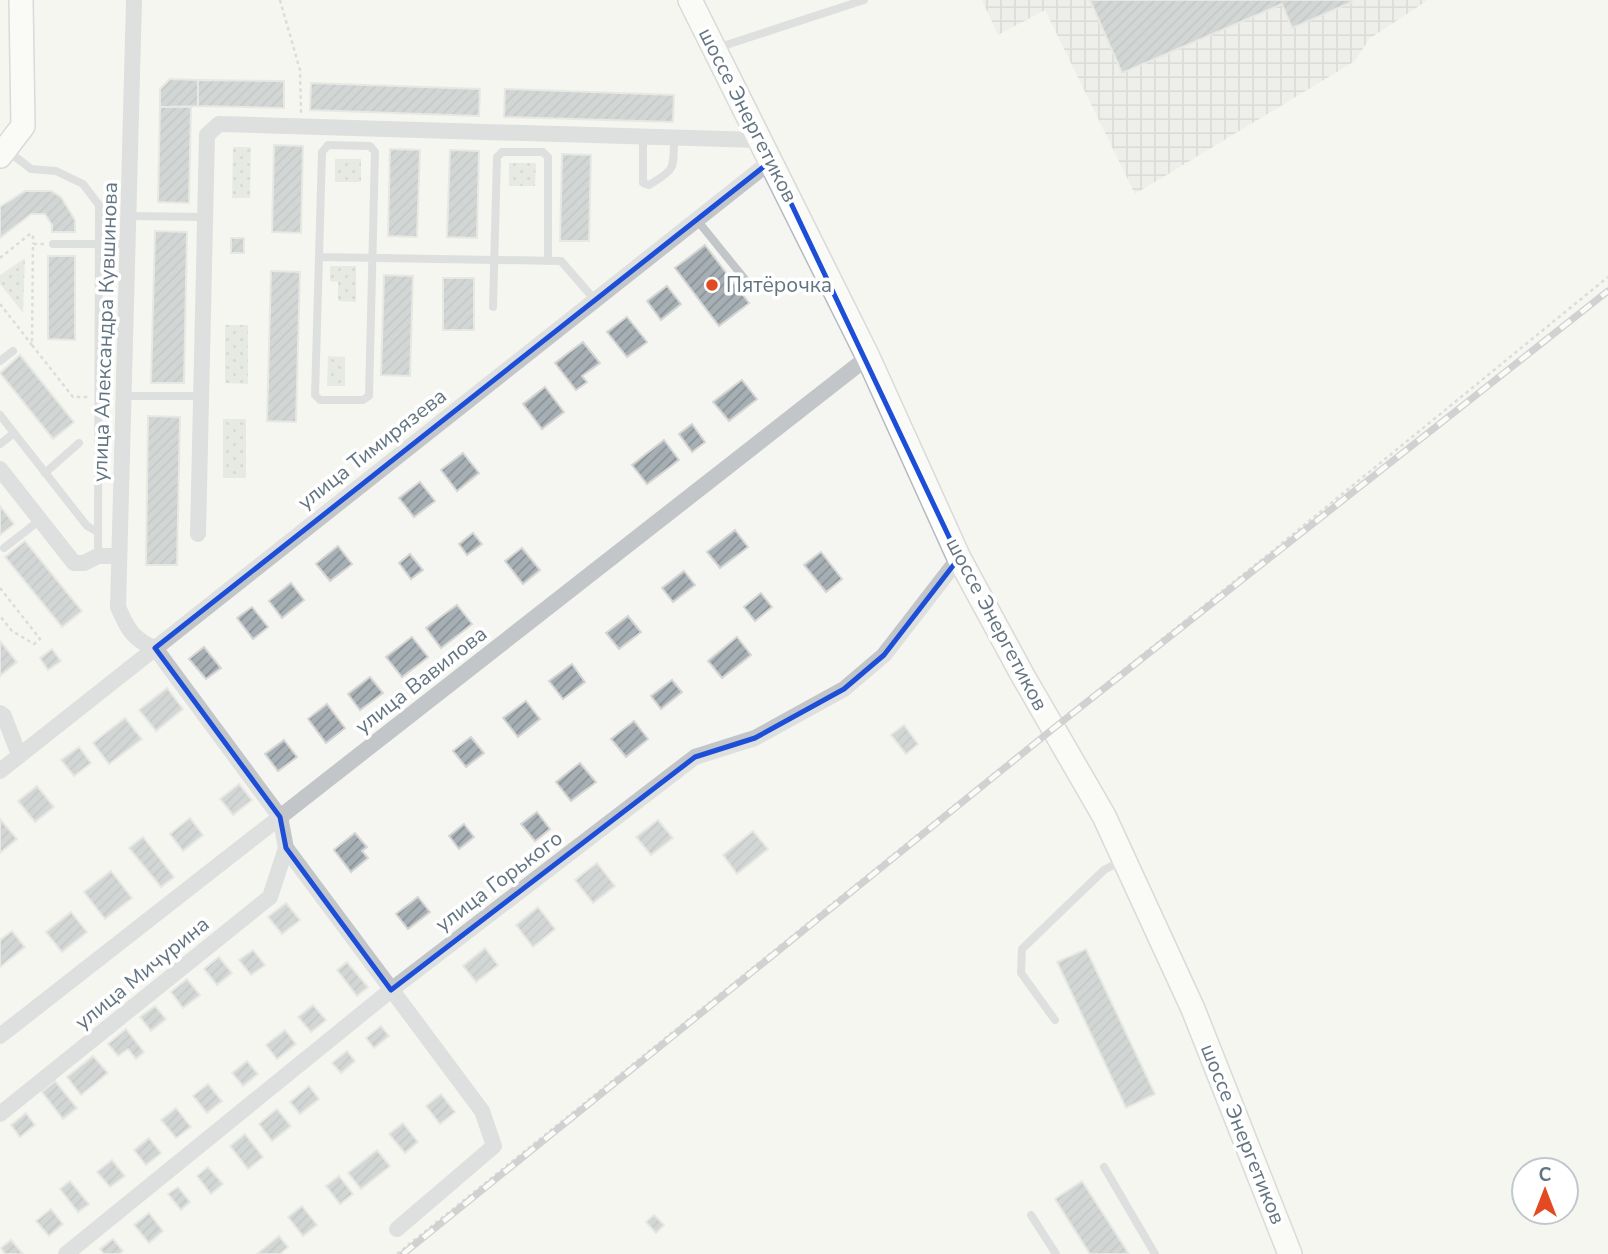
<svg xmlns="http://www.w3.org/2000/svg" width="1608" height="1254" viewBox="0 0 1608 1254" font-family="'Nunito Sans',sans-serif">
  <style>
    .industrial { fill: url(#industrial-grid) }
    .park { fill: url(#park-dots) }
    .building { fill: url(#building-hatch); stroke: #d6d6d4; stroke-width: 2 }
    .lines { fill: none; stroke-linecap: round; stroke-linejoin: round }
    .secondary-casing { stroke: #b4babe; stroke-width: 26 }
    .path { stroke: #bcbec0; stroke-width: 2.5; stroke-dasharray: 3.5 3.5; stroke-linecap: butt }
    .lane { stroke: #c2c6c9; stroke-width: 8 }
    .street { stroke: #c2c6c9; stroke-width: 16 }
    .secondary { stroke: #fff; stroke-width: 23 }
    .rail-casing { stroke: #a0a7ac; stroke-width: 7 }
    .rail { stroke: #fff; stroke-width: 4.5; stroke-dasharray: 13; stroke-linecap: butt }
    .marked { fill: none; stroke: #1d4ed8; stroke-width: 5; stroke-linejoin: round }
    .poi-dot { fill: #e34a22; stroke: #fff; stroke-width: 2.5 }
    .labels { text-anchor: middle; stroke-width: 7; stroke-linejoin: round; paint-order: stroke }
    .street-label { font-size: 21px; fill: #637582; stroke: #fff }
    .poi-label { font-size: 21px; fill: #637582; stroke: #fff; text-anchor: start }
  </style>
  <defs>
    <pattern id="industrial-grid" width="8" height="8" patternUnits="userSpaceOnUse" patternTransform="scale(1.75)"><rect width="8" height="8" fill="#e5e6e4"/><path d="M0 4h8M4 0v8" fill="none" stroke="#bdbfbe"/></pattern>
    <pattern id="park-dots" width="8" height="8" patternUnits="userSpaceOnUse" patternTransform="scale(1.75)"><rect width="8" height="8" fill="#d6dcd2"/><path d="M2 2h.1M6 6h.1" fill="none" stroke="#b1b7b0" stroke-width="1.8" stroke-linecap="round"/></pattern>
    <pattern id="building-hatch" width="6" height="6" patternUnits="userSpaceOnUse" patternTransform="scale(1.75)"><rect width="6" height="6" fill="#a6afb4"/><path d="M-1 1l2-2M0 6l6-6M5 7l2-2" fill="none" stroke="#8b9398"/></pattern>
  </defs>
  <rect width="100%" height="100%" fill="#f5f5f1"/>
  <!-- industrial -->
  <polygon class="industrial" points="982,0 1428,0 1369,39 1355,61 1135,194 1045,10 998,35"/>
  <!-- park -->
  <g class="park">
    <polygon points="233,147 251,147 250,198 232,198"/>
    <rect x="335" y="159" width="26" height="23"/>
    <polygon points="509,163 536,163 535,186 509,186"/>
    <polygon points="25,258 23,313 0,284 0,275"/>
    <polygon points="330,266 356,266 356,302 338,301 338,282 330,281"/>
    <polygon points="225,325 248,325 248,384 225,383"/>
    <polygon points="328,356 345,357 345,386 327,386"/>
    <rect x="223" y="419" width="23" height="59"/>
  </g>
  <!-- building -->
  <g class="building">
    <polygon points="1090,0 1351,0 1352,2 1292,28 1282,4 1122,73"/>
    <polygon points="170,79 198,80 198,106 160,107 160,89"/>
    <polygon points="198,80 284,81 284,108 198,106"/>
    <polygon points="311,83 480,89 479,116 310,110"/>
    <polygon points="505,89 674,95 673,122 504,117"/>
    <polygon points="160,107 191,107 189,203 158,202"/>
    <polygon points="274,145 303,146 301,233 272,232"/>
    <polygon points="390,149 420,150 417,237 388,236"/>
    <polygon points="450,150 479,151 477,238 447,237"/>
    <polygon points="562,154 591,155 589,241 560,241"/>
    <polygon points="25,191 51,191 61,197 75,220 75,232 52,232 52,225 45,214 31,214 0,238 0,207"/>
    <polygon points="155,231 187,232 184,383 151,383"/>
    <rect x="231" y="238" width="13" height="15"/>
    <polygon points="705,245 749,303 719,326 675,268"/>
    <polygon points="48,256 75,256 75,340 48,339"/>
    <polygon points="271,271 300,272 296,422 267,421"/>
    <polygon points="384,275 413,276 410,376 381,375"/>
    <rect x="443" y="278" width="31" height="52"/>
    <polygon points="667,286 681,304 661,320 647,301"/>
    <polygon points="627,317 647,342 627,357 607,332"/>
    <polygon points="583,342 600,363 582,376 587,382 576,390 555,363"/>
    <polygon points="20,355 74,422 53,439 0,373"/>
    <polygon points="742,380 757,399 729,421 713,402"/>
    <polygon points="545,387 564,412 542,429 523,404"/>
    <polygon points="148,416 180,417 177,565 146,565"/>
    <polygon points="692,424 705,442 692,452 679,434"/>
    <polygon points="664,440 679,460 647,484 632,465"/>
    <polygon points="463,453 479,473 457,491 441,470"/>
    <polygon points="420,482 435,501 414,517 399,498"/>
    <polygon points="0,506 14,524 0,535"/>
    <polygon points="735,530 748,547 720,568 707,552"/>
    <polygon points="473,533 482,544 467,555 459,544"/>
    <polygon points="25,541 82,611 62,627 5,557"/>
    <polygon points="338,546 352,564 330,581 316,564"/>
    <polygon points="522,548 540,570 523,584 505,561"/>
    <polygon points="821,552 842,579 826,592 804,565"/>
    <polygon points="410,554 423,570 411,579 399,563"/>
    <polygon points="684,571 695,585 673,602 662,588"/>
    <polygon points="291,583 304,600 282,618 269,601"/>
    <polygon points="761,593 772,607 755,621 744,607"/>
    <polygon points="457,605 472,624 441,648 426,628"/>
    <polygon points="252,607 268,627 253,639 237,618"/>
    <polygon points="628,616 641,632 619,649 606,633"/>
    <polygon points="412,637 428,657 402,677 386,657"/>
    <polygon points="737,637 751,655 722,678 708,661"/>
    <polygon points="0,641 17,662 0,676"/>
    <polygon points="204,647 221,668 206,679 189,659"/>
    <polygon points="52,649 61,661 48,670 40,658"/>
    <polygon points="572,664 585,682 563,699 549,681"/>
    <polygon points="370,677 383,693 360,710 348,694"/>
    <polygon points="672,680 682,692 661,709 651,696"/>
    <polygon points="167,688 183,709 156,731 139,710"/>
    <polygon points="526,701 540,719 518,737 503,718"/>
    <polygon points="327,704 345,728 326,743 308,719"/>
    <polygon points="125,718 142,739 109,764 93,743"/>
    <polygon points="634,721 648,739 626,757 611,739"/>
    <polygon points="904,725 918,744 906,754 891,735"/>
    <polygon points="471,737 484,753 466,767 453,751"/>
    <polygon points="284,740 297,757 278,771 265,754"/>
    <polygon points="79,747 91,763 74,776 61,760"/>
    <polygon points="580,763 596,782 571,801 556,782"/>
    <polygon points="239,784 252,800 233,815 220,799"/>
    <polygon points="37,786 54,807 35,822 18,801"/>
    <polygon points="537,812 550,829 535,841 521,824"/>
    <polygon points="190,818 203,835 183,851 170,834"/>
    <polygon points="0,819 17,839 0,853"/>
    <polygon points="658,820 673,838 651,855 636,837"/>
    <polygon points="464,824 474,837 459,849 449,836"/>
    <polygon points="753,831 768,849 737,874 723,855"/>
    <polygon points="355,833 367,847 362,851 368,858 351,872 334,850"/>
    <polygon points="143,837 174,877 161,887 129,848"/>
    <polygon points="597,863 615,886 593,903 575,880"/>
    <polygon points="111,871 132,898 105,919 84,892"/>
    <polygon points="418,897 430,912 408,929 396,914"/>
    <polygon points="286,903 300,920 282,934 268,917"/>
    <polygon points="538,907 555,929 533,947 516,925"/>
    <polygon points="71,912 87,932 62,952 46,932"/>
    <polygon points="12,931 25,947 0,967 0,940"/>
    <polygon points="485,948 498,965 476,982 463,966"/>
    <polygon points="1086,949 1155,1094 1126,1108 1057,962"/>
    <polygon points="253,950 265,965 251,975 239,960"/>
    <polygon points="219,957 232,973 217,985 204,969"/>
    <polygon points="347,962 368,987 357,996 337,970"/>
    <polygon points="187,979 200,995 183,1008 171,992"/>
    <polygon points="313,1005 326,1020 311,1032 298,1017"/>
    <polygon points="155,1006 166,1019 151,1031 140,1017"/>
    <polygon points="381,1026 389,1036 374,1048 366,1038"/>
    <polygon points="126,1029 144,1052 136,1059 128,1049 118,1056 108,1044"/>
    <polygon points="285,1030 296,1044 277,1059 266,1045"/>
    <polygon points="347,1051 355,1061 341,1073 332,1063"/>
    <polygon points="93,1056 108,1073 81,1095 67,1077"/>
    <polygon points="247,1061 258,1074 243,1086 232,1073"/>
    <polygon points="55,1081 77,1108 63,1119 42,1092"/>
    <polygon points="208,1084 222,1101 207,1113 193,1096"/>
    <polygon points="309,1086 319,1099 300,1114 290,1102"/>
    <polygon points="441,1094 455,1112 440,1124 426,1106"/>
    <polygon points="176,1108 191,1127 176,1138 161,1120"/>
    <polygon points="277,1109 291,1126 272,1141 259,1124"/>
    <polygon points="26,1113 35,1125 20,1137 11,1125"/>
    <polygon points="403,1123 418,1142 405,1153 389,1134"/>
    <polygon points="245,1134 263,1157 248,1169 230,1146"/>
    <polygon points="149,1138 161,1153 146,1165 134,1150"/>
    <polygon points="377,1150 390,1166 361,1189 348,1173"/>
    <polygon points="112,1160 125,1176 110,1187 97,1172"/>
    <polygon points="208,1167 223,1184 211,1194 197,1176"/>
    <polygon points="339,1176 353,1194 340,1204 326,1186"/>
    <polygon points="70,1181 89,1204 78,1212 60,1189"/>
    <polygon points="1082,1181 1129,1254 1090,1254 1055,1199"/>
    <polygon points="178,1187 190,1202 181,1210 168,1194"/>
    <polygon points="302,1206 317,1225 303,1236 288,1217"/>
    <polygon points="51,1209 63,1224 49,1236 36,1221"/>
    <polygon points="149,1213 163,1231 149,1243 134,1225"/>
    <polygon points="654,1215 664,1225 656,1233 646,1222"/>
    <polygon points="279,1236 288,1247 280,1254 257,1254"/>
    <polygon points="113,1239 123,1251 119,1254 104,1254 100,1249"/>
    <polygon points="11,1240 23,1254 5,1254 1,1248"/>
  </g>
  <g class="lines">
    <!-- secondary casing -->
    <g class="secondary-casing">
      <g id="secondary">
        <polyline points="690,0 868,357 959,558 1023,676 1104,816 1193,1009 1290,1254"/>
        <polyline points="0,156 23,126 21,0"/>
      </g>
    </g>
    <!-- path -->
    <g class="path">
      <polyline points="280,0 300,70 301,113"/>
      <polyline points="44,244 33,244 32,345 73,397 89,397"/>
      <polyline points="0,258 30,234 33,235 33,244"/>
      <polyline points="0,304 32,345"/>
      <polyline points="0,588 40,639 34,644 12,631 0,616"/>
      <polyline points="1068,714 1270,553 1608,277"/>
      <polyline points="397,1254 1038,738"/>
    </g>
    <!-- lane -->
    <g class="lane">
      <polyline points="717,48 864,0"/>
      <path d="M643,137V183L649,185C677,168 673,169 674,138"/>
      <polyline points="8,151 31,169 56,171 83,184 99,205 98,556"/>
      <polyline points="129,216 206,217"/>
      <polyline points="697,220 752,288"/>
      <polyline points="53,244 129,244"/>
      <path d="M319,257L315,395L320,400H363L369,396L375,152L370,146L328,145L322,152L319,257C399,259 480,260 561,261L595,300"/>
      <polyline points="493,307 497,157 502,152 543,152 548,157 548,261"/>
      <polyline points="0,361 13,351"/>
      <polyline points="124,396 201,396"/>
      <polyline points="0,415 87,526 98,532"/>
      <polyline points="0,444 14,433"/>
      <polyline points="45,473 79,443"/>
      <polyline points="4,548 40,520"/>
      <polyline points="1055,1020 1021,973 1022,949 1104,870 1123,860"/>
      <polyline points="1104,1167 1155,1254"/>
      <polyline points="1031,1215 1056,1254"/>
    </g>
    <!-- street -->
    <g class="street">
      <path d="M134,0L118,607C127,628 133,640 155,648"/>
      <polyline points="0,469 74,563 84,563 98,556 119,556"/>
      <polyline points="198,534 207,135 219,124 758,140"/>
      <polyline points="155,648 280,817 286,848 482,1111 494,1146 397,1229"/>
      <polyline points="0,713 4,716 19,755"/>
      <polyline points="0,771 771,161"/>
      <polyline points="0,1036 868,357"/>
      <polyline points="0,1114 270,897 286,848"/>
      <polyline points="66,1254 391,990 695,757 755,738 844,689 884,655 959,558"/>
    </g>
    <!-- secondary -->
    <use href="#secondary" class="secondary"/>
    <!-- rail casing -->
    <g class="rail-casing">
      <polyline id="rail" points="403,1254 1054,728 1608,291"/>
    </g>
    <!-- rail -->
    <use href="#rail" class="rail"/>
  </g>
  <!-- marked area -->
  <path d="M0 0H1608V1254H0ZM771,161L959,558L884,655L844,689L755,738L695,757L391,990L286,848L280,817L155,648Z" fill="#f5f5f1" fill-opacity=".55" fill-rule="evenodd"/>
  <path class="marked" d="M771,161L959,558L884,655L844,689L755,738L695,757L391,990L286,848L280,817L155,648Z"/>
  <!-- markers -->
  <circle class="poi-dot" cx="712" cy="285" r="7"/>
  <g class="labels">
    <!-- street labels -->
    <g class="street-label">
      <text transform="translate(748 115) rotate(63)" y="7">шоссе Энергетиков</text>
      <text transform="translate(105 332) rotate(-88)" y="7">улица Александра Кувшинова</text>
      <text transform="translate(372 449) rotate(-38)" y="7">улица Тимирязева</text>
      <text transform="translate(997 624) rotate(62)" y="7">шоссе Энергетиков</text>
      <text transform="translate(421 680) rotate(-38)" y="7">улица Вавилова</text>
      <text transform="translate(499 881) rotate(-37)" y="7">улица Горького</text>
      <text transform="translate(142 973) rotate(-39)" y="7">улица Мичурина</text>
      <text transform="translate(1243 1134) rotate(68)" y="7">шоссе Энергетиков</text>
    </g>
    <!-- poi labels -->
    <g class="poi-label">
      <text x="726" y="292">Пятёрочка</text>
    </g>
  </g>
  <!-- north arrow -->
  <g transform="translate(1545 1191)"><circle r="33" fill="#ffffff" stroke="#c1c8cd" stroke-width="2"/>
  <path d="M0-5L12 26L0 18L-12 26Z" fill="#e34a22"/>
  <text y="-10" font-size="19" font-weight="bold" text-anchor="middle" fill="#637582">С</text>
  </g>
</svg>
